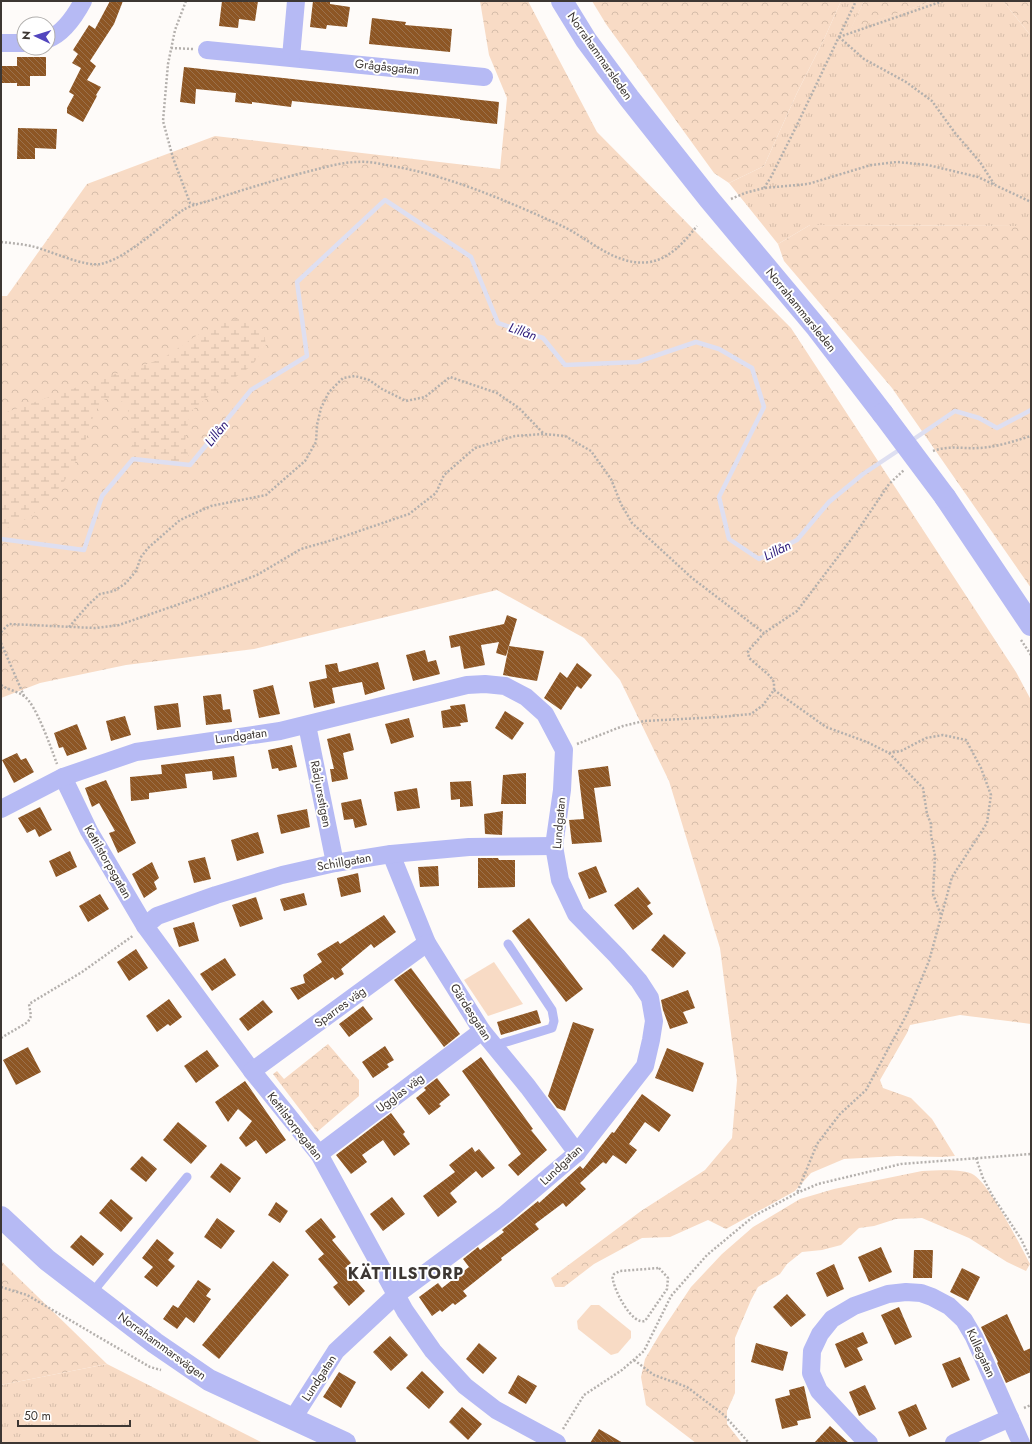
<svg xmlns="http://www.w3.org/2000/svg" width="1032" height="1444" viewBox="0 0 1032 1444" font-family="Jost,sans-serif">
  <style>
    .grass { fill: url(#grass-tufts) }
    .forest { fill: url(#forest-crowns) }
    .wetland { fill: url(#wetland-marsh) }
    .pitch { fill: #f8dbc5 }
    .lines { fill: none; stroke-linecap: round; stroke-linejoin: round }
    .stream { stroke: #dedff1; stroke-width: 4.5 }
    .building { fill: url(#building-back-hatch) }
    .path { stroke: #b4b0ad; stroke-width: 2.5; stroke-dasharray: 2 2; stroke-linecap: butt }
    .service { stroke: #b6baf4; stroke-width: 9 }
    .minor { stroke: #b6baf4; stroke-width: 18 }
    .tertiary { stroke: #b6baf4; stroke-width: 22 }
    .tertiary-bridge { stroke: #b6baf4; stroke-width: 22 }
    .labels { text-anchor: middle; stroke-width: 4; stroke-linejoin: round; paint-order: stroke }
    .street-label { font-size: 12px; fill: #3d3733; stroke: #fff }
    .water-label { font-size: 13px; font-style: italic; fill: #291677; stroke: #fff }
    .district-label { font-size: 16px; font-weight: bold; letter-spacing: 1px; fill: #3d3733; stroke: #fff }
  </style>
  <defs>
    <pattern id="grass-tufts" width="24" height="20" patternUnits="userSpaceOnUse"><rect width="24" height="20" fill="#f8dbc5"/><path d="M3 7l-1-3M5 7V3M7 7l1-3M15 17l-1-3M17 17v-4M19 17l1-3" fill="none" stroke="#d6bdaa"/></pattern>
    <pattern id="forest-crowns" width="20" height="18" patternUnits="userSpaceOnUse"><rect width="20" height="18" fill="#f8dbc5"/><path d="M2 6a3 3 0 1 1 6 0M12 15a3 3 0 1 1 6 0" fill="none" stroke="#d6bdaa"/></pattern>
    <pattern id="wetland-marsh" width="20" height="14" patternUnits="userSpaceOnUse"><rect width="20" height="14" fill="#f8dbc5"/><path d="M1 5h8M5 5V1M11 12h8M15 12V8" fill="none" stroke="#d6bdaa"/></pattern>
    <pattern id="building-back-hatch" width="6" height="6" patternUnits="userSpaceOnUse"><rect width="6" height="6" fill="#8d5624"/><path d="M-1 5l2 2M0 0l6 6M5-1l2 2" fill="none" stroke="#9b714c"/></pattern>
  </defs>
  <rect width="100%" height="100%" fill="#fefbf9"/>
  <!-- grass -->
  <g class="grass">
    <polygon points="841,1 864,1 851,29 932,1 1003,1 1031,36 1031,226 810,225 778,244 729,183 764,166 797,93 825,37"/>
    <polygon points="107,1364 263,1443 1,1443 1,1385"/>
  </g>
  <!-- forest -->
  <g class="forest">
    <polygon points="480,1 528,1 597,132 791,328 1016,672 1031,700 1031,1024 960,1015 910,1025 907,1033 880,1080 883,1088 911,1098 932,1119 955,1156 942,1157 897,1156 844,1159 811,1173 795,1191 726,1229 708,1220 670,1237 642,1238 594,1264 564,1287 555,1287 551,1278 641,1211 705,1170 732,1138 737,1080 720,948 669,781 620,680 584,638 497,590 254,649 126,665 40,683 1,698 1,296 7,296 87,184 215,136 500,169 507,98 489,55"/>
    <polygon points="592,1 841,1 825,37 797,93 764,166 729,183 714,173 606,24"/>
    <polygon points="864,1 932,1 850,30"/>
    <polygon points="1003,1 1031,1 1031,36"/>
    <polygon points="810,225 1031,226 1031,588 892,388 784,261 778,244"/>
    <polygon points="328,1044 359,1080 359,1096 317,1132 273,1074 277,1071 284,1079"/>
    <path d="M922,1171C936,1171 962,1168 974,1175C990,1185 1020,1245 1030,1264L1026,1271L1007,1262L969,1238L922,1218L896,1219L874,1226L859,1228L841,1245L822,1250L802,1252L787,1264L780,1274L758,1287L751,1300L735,1338V1393L727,1411V1424L742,1443H696L646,1405L641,1377L645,1359L661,1332L691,1287L722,1254L753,1227L800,1199L834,1189Z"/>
    <polygon points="1,1261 107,1364 1,1385"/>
  </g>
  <!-- wetland -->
  <polygon class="wetland" points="246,318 264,330 266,348 250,367 209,396 190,412 185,441 190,465 133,459 131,422 127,406 118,398 105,399 95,411 84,445 68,476 56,492 30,517 1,531 1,414 103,378 162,359 196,336 223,321"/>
  <!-- pitch -->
  <g class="pitch">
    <polygon points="494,962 523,1004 488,1016 464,980"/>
    <polygon points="591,1305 599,1305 631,1331 631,1338 618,1353 611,1355 578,1329 577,1321"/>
  </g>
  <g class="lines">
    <!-- stream -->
    <g class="stream">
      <polyline points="911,441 955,411 979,418 997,428 1031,410"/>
      <polyline points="1,539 84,550 102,496 133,459 190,465 251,390 307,356 297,282 385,200 471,257 498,323 543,338 565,365 637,362 696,342 719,349 752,368 764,407 719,497 729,539 759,559 797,540 829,502 863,474 902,448"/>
    </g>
  </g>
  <!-- building -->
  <g class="building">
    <polygon points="110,1 123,1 114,24 90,61 96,66 87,80 101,87 96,95 97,96 83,122 67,113 67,108 74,95 69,92 81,68 72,63 78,54 73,50 89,25 95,29"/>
    <polygon points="222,1 258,1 255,21 239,19 238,28 219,26"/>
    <polygon points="313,1 330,1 330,4 350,7 347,27 327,25 326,29 310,27"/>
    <polygon points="372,18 406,22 405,25 452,29 450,52 369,44"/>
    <polygon points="17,57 46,57 46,76 30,76 30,86 17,86 17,83 1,83 1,66 17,66"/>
    <polygon points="184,67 499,102 497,124 460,120 460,119 292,101 291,107 252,102 252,104 235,102 236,93 196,89 195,104 180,102"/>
    <polygon points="18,128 57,129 56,149 35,148 35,159 17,159"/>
    <polygon points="507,615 517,619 506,656 496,653 499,642 481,645 485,665 464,669 460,646 451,648 449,636 504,624"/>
    <polygon points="509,646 544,651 537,681 503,675"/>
    <polygon points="425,650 428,662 436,660 440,674 413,681 406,655"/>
    <polygon points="378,662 385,689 365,695 362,682 332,688 335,703 314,708 309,682 327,678 325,665 337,663 339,672"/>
    <polygon points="577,663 592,675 581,689 577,686 561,710 544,698 560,672 567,678"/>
    <polygon points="273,685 280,714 259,718 253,690"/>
    <polygon points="221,694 223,710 230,709 232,722 206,725 203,696"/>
    <polygon points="178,703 181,727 157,730 154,706"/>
    <polygon points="465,704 468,722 460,723 461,726 443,728 441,711 451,709 450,706"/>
    <polygon points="505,711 524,723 512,740 495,728"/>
    <polygon points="125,716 131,735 111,741 106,721"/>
    <polygon points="409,718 414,737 391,744 385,724"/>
    <polygon points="77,724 87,749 67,756 63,747 59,748 54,733"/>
    <polygon points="350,733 354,750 343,753 348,779 332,782 330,769 334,769 327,739"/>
    <polygon points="292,745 297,767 279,771 278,768 272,769 268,750"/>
    <polygon points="17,753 21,760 26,758 34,772 14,783 2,760"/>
    <polygon points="234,756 237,777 213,780 212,771 185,774 187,788 149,793 149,799 131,801 130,777 162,774 161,765"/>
    <polygon points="608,766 611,786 594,788 602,842 572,844 569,820 584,819 578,770"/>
    <polygon points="526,773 526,804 501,804 503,775"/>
    <polygon points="106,780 136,843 118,853 109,833 115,831 99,803 92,807 85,788"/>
    <polygon points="471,781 473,806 460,807 460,799 451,800 450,782"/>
    <polygon points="417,788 420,808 397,811 394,792"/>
    <polygon points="361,799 367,825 355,828 353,819 344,820 341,803"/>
    <polygon points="40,807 52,830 39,837 35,829 27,833 18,818"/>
    <polygon points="307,809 310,827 281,834 277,815"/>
    <polygon points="503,811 502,835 485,834 484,814"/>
    <polygon points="258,832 264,853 237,861 231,840"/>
    <polygon points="70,851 77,867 56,877 49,861"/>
    <polygon points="205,857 211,879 194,883 188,861"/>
    <polygon points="478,858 498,858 499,860 515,860 515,887 478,888"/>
    <polygon points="152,862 159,878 154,882 157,889 144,898 132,874"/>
    <polygon points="438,866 439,886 420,887 418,867"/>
    <polygon points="596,866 607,892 589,899 578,873"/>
    <polygon points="358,873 361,892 341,897 337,878"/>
    <polygon points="638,887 651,903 647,906 653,914 633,930 614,905"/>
    <polygon points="304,893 307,905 284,911 280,899"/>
    <polygon points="100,894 109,909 88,922 79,906"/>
    <polygon points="256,897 263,919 240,927 232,905"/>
    <polygon points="384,915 396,932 374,948 371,944 341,969 344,974 335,980 333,977 298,1000 290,988 305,983 303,975 322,962 317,954 338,941 340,944"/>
    <polygon points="529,918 583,989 566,1002 512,931"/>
    <polygon points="194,922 199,941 179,947 173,928"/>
    <polygon points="664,934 686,953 673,968 651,950"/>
    <polygon points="136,949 148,968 129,981 117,962"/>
    <polygon points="225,958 236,975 212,991 200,974"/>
    <polygon points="411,968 460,1034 444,1047 394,980"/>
    <polygon points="688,990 695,1008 683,1012 688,1023 670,1029 663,1010 661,1000"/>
    <polygon points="169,999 182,1017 170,1026 168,1024 157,1032 146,1016"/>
    <polygon points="263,1000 273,1012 248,1031 239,1019"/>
    <polygon points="363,1006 373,1019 349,1037 339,1024"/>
    <polygon points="537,1010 541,1023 501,1035 497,1022"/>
    <polygon points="573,1022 594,1029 565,1111 557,1108 548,1096"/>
    <polygon points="385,1046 394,1060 387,1064 389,1067 373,1078 362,1062"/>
    <polygon points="28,1047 41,1072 16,1085 3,1060"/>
    <polygon points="667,1048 704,1063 693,1092 655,1078"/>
    <polygon points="207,1050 219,1066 196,1083 184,1066"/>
    <polygon points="481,1057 533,1129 531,1130 547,1150 518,1176 508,1165 521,1154 462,1071"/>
    <polygon points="437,1078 450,1095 439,1104 441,1106 429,1115 416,1098 426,1090 424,1088"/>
    <polygon points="245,1081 286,1140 266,1154 256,1140 246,1147 239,1138 252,1121 238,1109 228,1122 215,1102"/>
    <polygon points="642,1094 671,1115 659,1132 645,1122 629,1144 637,1150 626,1164 613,1155 606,1164 603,1162 580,1183 586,1189 566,1207 563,1203 535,1224 539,1229 501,1258 502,1260 463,1291 467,1296 455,1305 453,1303 442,1312 440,1310 432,1316 419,1297 438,1283 442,1288 469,1267 463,1259 478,1247 480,1250 504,1232 502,1230 538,1201 539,1203 580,1166 583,1169 612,1132 614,1133"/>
    <polygon points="391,1113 405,1132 403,1134 410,1144 394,1156 383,1140 362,1155 367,1162 351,1174 336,1155"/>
    <polygon points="178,1122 207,1146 191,1164 163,1140"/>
    <polygon points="472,1147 475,1152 479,1149 495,1168 482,1178 476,1171 450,1193 457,1202 438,1217 423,1196 455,1172 449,1165"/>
    <polygon points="142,1156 157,1169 146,1182 130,1169"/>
    <polygon points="221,1163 241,1178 230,1193 210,1177"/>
    <polygon points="392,1197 405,1214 383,1231 370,1214"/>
    <polygon points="111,1199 133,1218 121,1232 99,1213"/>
    <polygon points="276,1202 288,1211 280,1223 268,1215"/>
    <polygon points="217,1218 235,1231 221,1249 204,1237"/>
    <polygon points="321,1218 336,1237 332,1240 351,1263 345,1268 365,1291 349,1306 333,1287 338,1283 318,1259 324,1254 305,1231"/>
    <polygon points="81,1235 104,1254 93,1266 70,1247"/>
    <polygon points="157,1239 174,1253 168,1260 175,1266 157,1287 144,1277 153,1267 142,1258"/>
    <polygon points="881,1247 892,1272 869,1282 858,1257"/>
    <polygon points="914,1250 933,1250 932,1278 913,1278"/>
    <polygon points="273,1261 289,1275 219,1359 202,1345"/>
    <polygon points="834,1264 844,1289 827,1297 816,1273"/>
    <polygon points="962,1268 980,1277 968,1301 950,1292"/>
    <polygon points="198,1280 211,1289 206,1296 211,1299 194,1323 186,1317 177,1329 163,1319 173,1305 178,1308"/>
    <polygon points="787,1294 806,1315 791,1327 773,1307"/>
    <polygon points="899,1307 912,1337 895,1345 881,1315"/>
    <polygon points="1007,1314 1024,1351 1031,1348 1031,1372 1006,1383 997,1363 998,1362 981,1327"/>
    <polygon points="863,1332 868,1343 857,1348 863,1360 845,1368 835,1344"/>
    <polygon points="390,1336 408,1355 391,1371 373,1352"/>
    <polygon points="479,1343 497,1358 483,1374 466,1359"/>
    <polygon points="756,1343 788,1352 783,1371 751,1362"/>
    <polygon points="960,1357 970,1380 952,1388 942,1364"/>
    <polygon points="422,1371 444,1392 429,1409 406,1388"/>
    <polygon points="339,1372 356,1382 341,1408 323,1397"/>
    <polygon points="518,1375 537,1386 526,1404 508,1393"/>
    <polygon points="865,1385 876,1409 859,1416 849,1392"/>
    <polygon points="804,1386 811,1418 797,1421 798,1425 782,1429 775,1399 790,1395 789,1390"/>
    <polygon points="916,1404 927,1429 909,1437 898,1412"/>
    <polygon points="462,1407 482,1424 468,1440 449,1422"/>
    <polygon points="830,1426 849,1443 814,1443"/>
    <polygon points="599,1429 623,1443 590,1443"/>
  </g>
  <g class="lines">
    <!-- path -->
    <g class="path">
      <polyline points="186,1 175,30 168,64 163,121 173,158 190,203 197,205"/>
      <polyline points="839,37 864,59 906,82 932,101 955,133 980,162 994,184"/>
      <polyline points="839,37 943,1"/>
      <polyline points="171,48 193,49"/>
      <polyline points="764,188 771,177 797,125 856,1"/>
      <polyline points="731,199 745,193 764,188 808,184 871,165 897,162 928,165 978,177 1031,202"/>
      <path d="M1,242C11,243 21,244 31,246C49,250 83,267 101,264C127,258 160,226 183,210C190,205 206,202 215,199C245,189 275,180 306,172C323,168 341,162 358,162C369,161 381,164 392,166C450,176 507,201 560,225C589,238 615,267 650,262C671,258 684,242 697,226"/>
      <path d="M933,451C949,445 963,449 979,448C998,447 1014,441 1031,436"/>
      <polyline points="69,627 88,605 100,594 114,591 126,583 136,571 141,557 148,548 180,520 211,506 266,495 305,461 316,442 317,425 321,408 329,392 343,378 355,376 369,380 382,389 406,401 425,397 450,377 497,393 519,408 544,434"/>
      <polyline points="1,632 9,624 95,628 119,625 188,601 257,575 301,549 336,539 409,514 436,493 444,475 475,448 515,436 544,434 565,436 591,451 611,479 621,504 632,523 692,578 764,633"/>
      <polyline points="1021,640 1031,655"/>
      <polyline points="1,643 24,696"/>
      <path d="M1,685C8,690 17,691 24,696C36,704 51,748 57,764"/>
      <polyline points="774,690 826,727 867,742 889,753 901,751 926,738 943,735 966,740 981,768 991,795 987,823 952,877 929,961 907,1014 866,1090 840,1114 817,1144 797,1193"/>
      <polyline points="577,744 623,726 644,721 720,717 751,714 763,705 774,690 774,682 770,676 749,658 748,651 764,633 797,611 856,533 889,484 904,470"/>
      <polyline points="889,753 923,788 927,814 931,824 931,835 935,856 933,894 941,915"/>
      <polyline points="1,1038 28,1022 31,1016 29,1004 82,972 134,935"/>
      <polyline points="976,1158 983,1178 992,1195 1021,1239 1031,1260"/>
      <path d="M659,1268L668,1278L667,1289L645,1321C632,1325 615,1292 613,1280C612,1278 613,1276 614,1274L620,1271Z"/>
      <polyline points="1,1287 27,1295 150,1367 161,1370"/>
      <polyline points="634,1360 654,1375 687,1387 724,1415 749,1443"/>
      <polyline points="1024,1408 1031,1405"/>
      <polyline points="563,1429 584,1395 622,1370 644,1351 671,1296 707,1255 754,1216 797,1193 818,1184 901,1164 1031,1154"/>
    </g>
    <!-- service -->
    <g class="service">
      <polyline points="493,1046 552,1028 554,1021 552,1010 508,944"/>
      <polyline points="91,1294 187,1177"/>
    </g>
    <!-- minor -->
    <g class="minor">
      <path d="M48,39C64,33 75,16 83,1"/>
      <polyline points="1,43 24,43"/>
      <polyline points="207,50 484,77"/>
      <polyline points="291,57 296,1"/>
      <polyline points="307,725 335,863"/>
      <polyline points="63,777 89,831 145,926 252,1071 319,1154 405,1311 433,1351 465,1386 496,1410 557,1443"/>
      <polyline points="1,809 63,777 136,752 280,731 467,685 485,684 505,686 526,697 545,714 564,750 562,790 554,846 560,880 576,914 617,956 639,981 650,998 654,1021 651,1040 645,1066 577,1153 504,1215 396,1295 336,1351 292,1420"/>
      <polyline points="391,854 427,943 482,1031 528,1087 577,1153"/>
      <polyline points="145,926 157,916 216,895 282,875 335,863 391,854 469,847 554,846"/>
      <polyline points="252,1071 427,943"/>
      <polyline points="319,1154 482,1031"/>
      <polyline points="869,1443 860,1435 819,1391 811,1373 812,1351 820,1334 832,1319 854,1306 888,1294 906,1292 921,1293 932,1297 949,1306 964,1320 974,1337 1021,1443"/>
      <polyline points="954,1443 1010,1418"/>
    </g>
    <!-- tertiary -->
    <g class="tertiary">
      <polyline points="562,1 586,40 629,98 709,199 817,328 883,414"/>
      <polyline points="945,497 1031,625"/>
      <polyline points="1,1217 47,1260 155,1343 209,1380 345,1443"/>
    </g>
    <!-- tertiary-bridge -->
    <polyline class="tertiary-bridge" points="883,414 945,497"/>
  </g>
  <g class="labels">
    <!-- street labels -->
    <g class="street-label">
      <text transform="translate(600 56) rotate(55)" y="4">Norrahammarsleden</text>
      <text transform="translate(387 67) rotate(6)" y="4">Grågåsgatan</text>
      <text transform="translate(801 310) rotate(51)" y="4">Norrahammarsleden</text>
      <text transform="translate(241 736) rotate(-8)" y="4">Lundgatan</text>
      <text transform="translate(321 794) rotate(79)" y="4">Rådjursstigen</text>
      <text transform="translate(559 823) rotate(-85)" y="4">Lundgatan</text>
      <text transform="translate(108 862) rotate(60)" y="4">Kettilstorpsgatan</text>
      <text transform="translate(344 862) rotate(-10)" y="4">Schillgatan</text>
      <text transform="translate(340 1007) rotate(-36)" y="4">Sparres väg</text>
      <text transform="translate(471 1012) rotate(57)" y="4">Gärdesgatan</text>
      <text transform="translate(400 1093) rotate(-37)" y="4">Ugglas väg</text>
      <text transform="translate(295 1126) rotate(52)" y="4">Kettilstorpsgatan</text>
      <text transform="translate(561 1165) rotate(-43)" y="4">Lundgatan</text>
      <text transform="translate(162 1346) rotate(36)" y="4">Norrahammarsvägen</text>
      <text transform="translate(981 1353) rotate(65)" y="4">Kullegatan</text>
      <text transform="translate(319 1378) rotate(-57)" y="4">Lundgatan</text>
    </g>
    <!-- water labels -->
    <g class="water-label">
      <text transform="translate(523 331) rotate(19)" y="5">Lillån</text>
      <text transform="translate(216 433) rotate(-51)" y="5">Lillån</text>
      <text transform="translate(777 550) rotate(-26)" y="5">Lillån</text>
    </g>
    <!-- district labels -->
    <g class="district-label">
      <text x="406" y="1279">KÄTTILSTORP</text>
    </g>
  </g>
  <!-- border -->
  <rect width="1032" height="1444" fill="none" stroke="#3d3733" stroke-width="4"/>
  <!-- north arrow -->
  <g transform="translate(36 36) rotate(274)"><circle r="19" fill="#ffffff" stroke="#b1afad"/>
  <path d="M0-3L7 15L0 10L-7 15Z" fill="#5246be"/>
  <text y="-6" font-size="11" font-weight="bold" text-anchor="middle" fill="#3d3733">N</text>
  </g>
  <!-- scale -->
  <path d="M18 1420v6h112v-6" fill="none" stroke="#3d3733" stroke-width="2"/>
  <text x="24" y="1420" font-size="12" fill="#3d3733" stroke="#ffffff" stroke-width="3" paint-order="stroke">50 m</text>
</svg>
